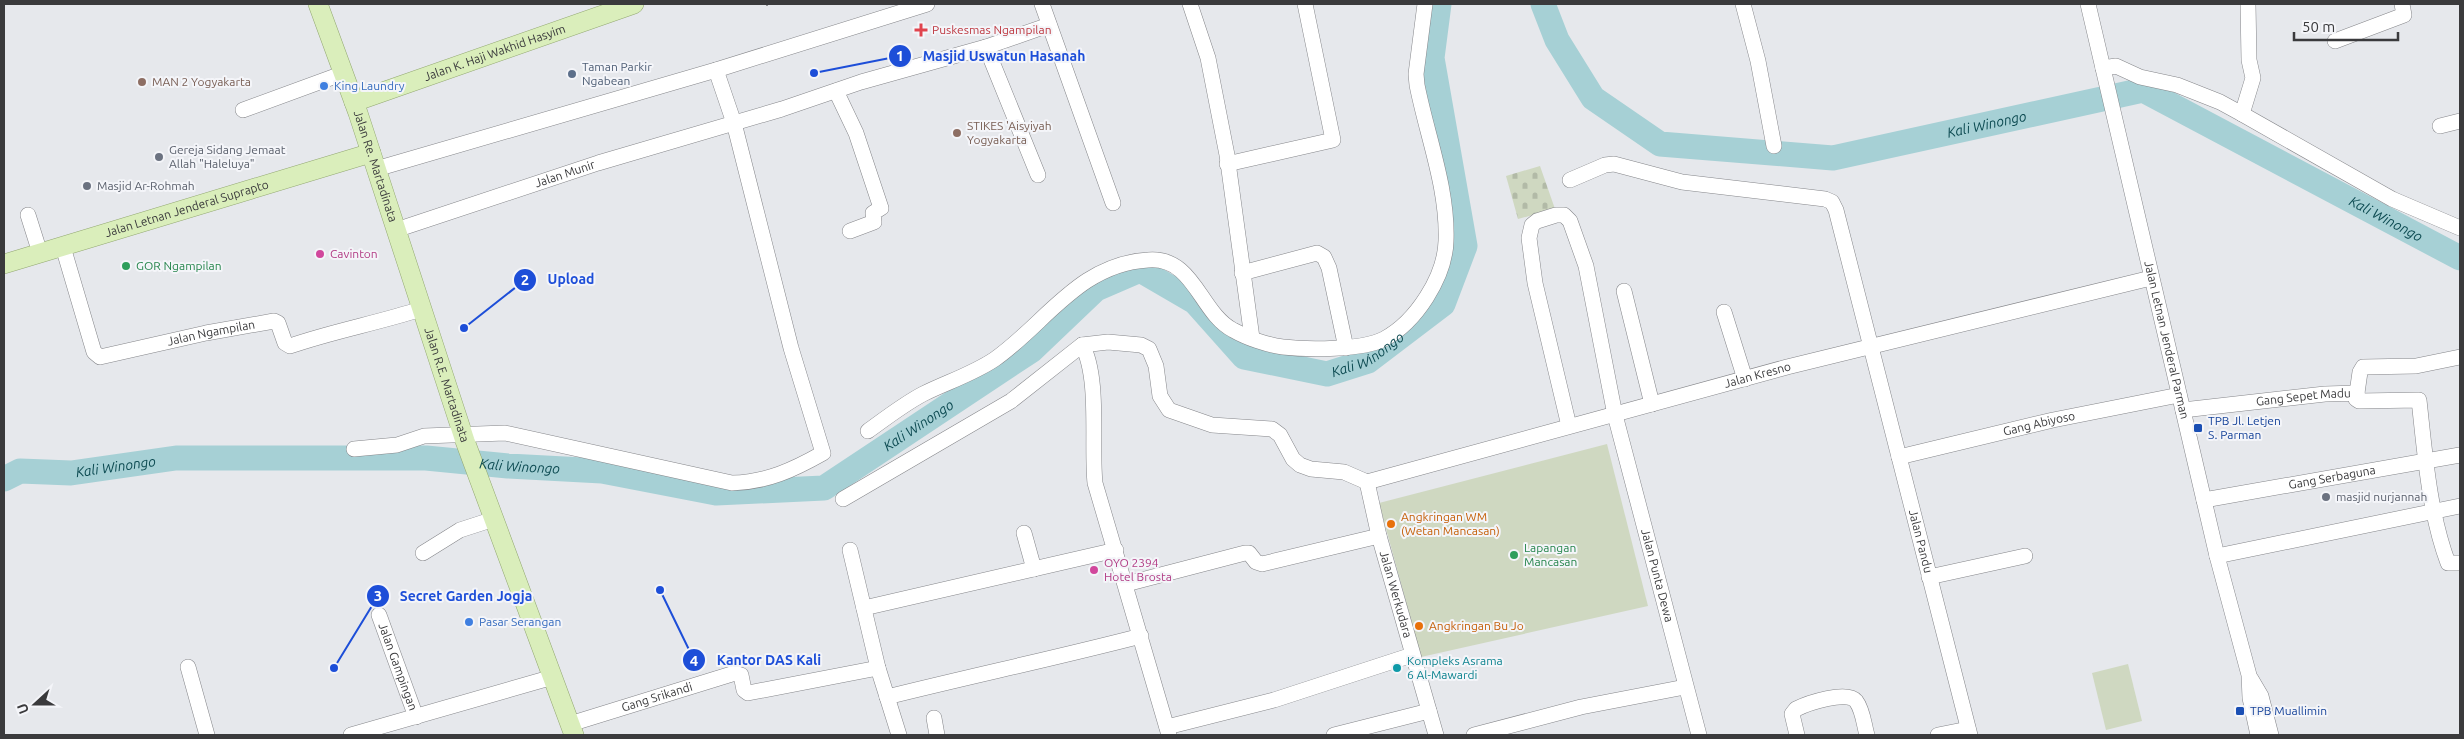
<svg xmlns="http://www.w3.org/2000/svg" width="2464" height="739" viewBox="0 0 2464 739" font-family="Ubuntu,sans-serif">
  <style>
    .green { fill: #cfd8c1 }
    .cemetery { fill: url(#cemetery-stones) }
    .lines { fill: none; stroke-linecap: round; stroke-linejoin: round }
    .river { stroke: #a6d0d5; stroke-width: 25 }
    .minor-casing { stroke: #85868a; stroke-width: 16 }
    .major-casing { stroke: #92a771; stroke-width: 20 }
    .minor { stroke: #fff; stroke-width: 15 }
    .major { stroke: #daeebb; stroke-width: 19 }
    .rail { stroke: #909194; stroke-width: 4; stroke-dasharray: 8 4; stroke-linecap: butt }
    .health-dot { fill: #e0444e; stroke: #f4f5f9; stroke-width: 2 }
    .service-dot { fill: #5c6f8a; stroke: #f4f5f9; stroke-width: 2 }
    .education-dot { fill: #8d6e63; stroke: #f4f5f9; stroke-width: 2 }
    .shop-dot { fill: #3f7fe0; stroke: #f4f5f9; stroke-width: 2 }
    .worship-dot { fill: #6b7280; stroke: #f4f5f9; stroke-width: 2 }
    .hotel-dot { fill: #d1479c; stroke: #f4f5f9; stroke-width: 2 }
    .leisure-dot { fill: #2e9e5b; stroke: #f4f5f9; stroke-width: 2 }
    .transit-dot { fill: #1a4fb4; stroke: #f4f5f9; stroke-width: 2 }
    .food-dot { fill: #e8710a; stroke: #f4f5f9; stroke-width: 2 }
    .culture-dot { fill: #0f9aa8; stroke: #f4f5f9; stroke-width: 2 }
    .labels { text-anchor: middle; stroke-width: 4; stroke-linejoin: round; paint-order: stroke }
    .health-label { font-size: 12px; fill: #be3a42; stroke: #f4f5f9; text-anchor: start }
    .street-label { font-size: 12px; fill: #3a3a3c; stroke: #f4f5f9 }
    .service-label { font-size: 12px; fill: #4e5e75; stroke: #f4f5f9; text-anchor: start }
    .education-label { font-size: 12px; fill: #785e54; stroke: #f4f5f9; text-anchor: start }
    .shop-label { font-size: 12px; fill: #366cbe; stroke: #f4f5f9; text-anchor: start }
    .worship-label { font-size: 12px; fill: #5b616d; stroke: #f4f5f9; text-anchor: start }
    .hotel-label { font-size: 12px; fill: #b23c85; stroke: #f4f5f9; text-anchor: start }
    .leisure-label { font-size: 12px; fill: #27864d; stroke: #f4f5f9; text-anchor: start }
    .transit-label { font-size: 12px; fill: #164399; stroke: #f4f5f9; text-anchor: start }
    .food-label { font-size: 12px; fill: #c56008; stroke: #f4f5f9; text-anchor: start }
    .culture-label { font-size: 12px; fill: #0d838f; stroke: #f4f5f9; text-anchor: start }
    .water-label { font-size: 14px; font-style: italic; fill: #0d4b52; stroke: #f4f5f9 }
    .leader { fill: none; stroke: #1d4ed8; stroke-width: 2 }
    .callout-dot { fill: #1d4ed8; stroke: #f4f5f9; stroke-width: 2 }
    .mark-label { font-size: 15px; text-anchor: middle; font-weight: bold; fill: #fff }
    .callout-label { font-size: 14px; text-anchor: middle; font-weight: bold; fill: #1d4ed8; stroke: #f4f5f9; stroke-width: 4; stroke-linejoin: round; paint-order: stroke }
  </style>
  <defs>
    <pattern id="cemetery-stones" width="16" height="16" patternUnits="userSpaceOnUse" patternTransform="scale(1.25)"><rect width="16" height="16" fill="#cfd8c1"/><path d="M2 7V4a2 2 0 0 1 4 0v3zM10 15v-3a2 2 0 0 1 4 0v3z" fill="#b2baa7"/></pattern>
  </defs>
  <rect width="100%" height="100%" fill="#e6e8ec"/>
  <!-- green -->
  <g class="green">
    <polygon points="1607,444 1648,606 1421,657 1379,503"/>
    <polygon points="2128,664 2142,721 2106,730 2092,673"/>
  </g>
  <!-- cemetery -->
  <polygon class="cemetery" points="1540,166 1555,209 1518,219 1506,176"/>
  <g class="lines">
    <!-- river -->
    <g class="river">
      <path id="s1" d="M1543,4L1557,40L1593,98L1660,144L1833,158L2143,90L2460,258"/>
      <path id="s2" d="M4,479L20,471L71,473L176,458H426L508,466L602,471L716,493L824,488L1032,350L1096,289L1140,270L1195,302L1244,357L1327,374L1368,361L1443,304L1465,246L1432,58L1439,4"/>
    </g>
    <!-- minor casing -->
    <g class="minor-casing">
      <g id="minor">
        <polyline points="1042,4 1113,203"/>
        <polyline points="1190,4 1208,58 1227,155 1252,338"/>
        <polyline points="1743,4 1758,61 1774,146"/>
        <path id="s3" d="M2088,4L2217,556L2249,675L2250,698L2258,735"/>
        <polyline points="2335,41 2404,15 2402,4"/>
        <polyline points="986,47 1038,175"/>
        <polyline points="2103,68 2116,66 2140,77 2177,85 2220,102 2242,114 2253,78 2249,60 2248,4"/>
        <polyline points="836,91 856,133 881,208 873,213 874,222 850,231"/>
        <polyline points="243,110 344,73"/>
        <polyline points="2242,114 2392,199 2460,228"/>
        <polyline points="2440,126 2460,121"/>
        <polyline points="1227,164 1333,140 1305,4"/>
        <polyline points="376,169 716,70 927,4"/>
        <path id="s4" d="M1570,180L1605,165L1614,164L1682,182L1825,199L1832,202L1836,210L1970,735"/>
        <polyline points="28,215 40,253"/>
        <path id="s5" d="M396,230L598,163L782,109L861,82L986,47L1049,25"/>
        <path id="s6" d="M63,247L94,352L100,357L206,333L274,321L278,323L285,343L290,346C333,331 378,323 421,309"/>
        <polyline points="1242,273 1317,253 1324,257 1329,268 1346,348"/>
        <polyline points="1624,291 1652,404"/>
        <polyline points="1724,312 1745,379"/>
        <path d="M1082,345C1100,377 1091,445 1095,483L1169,735"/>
        <polyline points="2357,393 2360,372 2363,367 2416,366 2460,357"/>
        <path id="s7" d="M2183,410L2325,394L2357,393L2356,399L2359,401L2419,400C2425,454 2429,512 2448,563H2460"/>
        <path id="s8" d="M1569,426L1535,283L1529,238L1532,225L1537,221L1556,215H1564L1570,221L1586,266L1615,415L1699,735"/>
        <path d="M868,431C886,418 904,404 923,394C947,382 973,374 995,359C1046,323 1079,264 1148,260C1194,256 1200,313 1233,330C1247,338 1267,345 1283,347C1308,350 1363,350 1384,339C1416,322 1445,277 1446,241C1448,188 1427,136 1417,85L1416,74L1425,4"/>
        <path d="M354,449L397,445L424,436L505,433L732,483C767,482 793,470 823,453L791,348L734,123L716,70"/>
        <path id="s9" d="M1899,457L2053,420L2179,395"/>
        <path id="s10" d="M1367,482L1787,367L2151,278"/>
        <path id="s11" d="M1367,482L1379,536L1436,735"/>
        <polyline points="843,499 1011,401 1082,345 1108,342 1141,345 1149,349 1156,366 1160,396 1169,410 1212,425 1272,429 1280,435 1293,459 1300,465 1311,469 1344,472 1367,482"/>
        <path id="s12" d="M2204,500L2460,455"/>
        <polyline points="1024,533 1034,569"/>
        <polyline points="850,550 878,668 899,735"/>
        <polyline points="423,553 460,530 494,519"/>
        <polyline points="2217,556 2460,506"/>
        <polyline points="1929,577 2025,556"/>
        <polyline points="1126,584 1245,553 1249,553 1256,562 1262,564 1379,536"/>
        <polyline points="864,608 1116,550"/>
        <path id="s13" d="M379,615L416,717"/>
        <polyline points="188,667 207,735"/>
        <polyline points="2251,679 2261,696 2271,735"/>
        <path d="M887,697C971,676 1056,658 1141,636"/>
        <polyline points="934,718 937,735"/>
        <path id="s14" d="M570,724L735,673L741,675L744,690L748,693L878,668"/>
        <polyline points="1167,727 1274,700 1412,655"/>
        <polyline points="351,735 553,677"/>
        <polyline points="1334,735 1429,711"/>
        <polyline points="1474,735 1581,707 1685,687"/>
        <path d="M1797,735L1792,714L1796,709C1808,703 1847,690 1856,701C1863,710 1864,725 1867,735"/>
        <polyline points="1938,735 1968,729"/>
      </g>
    </g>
    <!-- major casing -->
    <g class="major-casing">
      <g id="major">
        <path id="s15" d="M318,4L358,113L465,441L574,735"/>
        <path id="s16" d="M354,102L634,4"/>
        <path id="s17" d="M4,264L371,153"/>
      </g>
    </g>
    <!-- minor -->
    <use href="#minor" class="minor"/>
    <!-- major -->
    <use href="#major" class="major"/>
    <!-- rail -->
    <polyline class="rail" points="766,4 768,4"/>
  </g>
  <!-- markers -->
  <path class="health-dot" d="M918.5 22.5h5v5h5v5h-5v5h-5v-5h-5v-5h5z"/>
  <circle class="service-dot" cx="572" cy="74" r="5"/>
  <g class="education-dot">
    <circle cx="142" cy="82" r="5"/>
    <circle cx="957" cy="133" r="5"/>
  </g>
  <g class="shop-dot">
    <circle cx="324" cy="86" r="5"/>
    <circle cx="469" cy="622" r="5"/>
  </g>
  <g class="worship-dot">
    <circle cx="159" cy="157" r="5"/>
    <circle cx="87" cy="186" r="5"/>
    <circle cx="2326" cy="497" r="5"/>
  </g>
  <g class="hotel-dot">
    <circle cx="320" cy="254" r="5"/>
    <circle cx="1094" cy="570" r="5"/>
  </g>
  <g class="leisure-dot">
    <circle cx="126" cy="266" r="5"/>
    <circle cx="1514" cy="555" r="5"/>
  </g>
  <g class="transit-dot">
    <rect x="2193" y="423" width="10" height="10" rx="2.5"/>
    <rect x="2235" y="706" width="10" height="10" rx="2.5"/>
  </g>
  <g class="food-dot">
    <circle cx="1391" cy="524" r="5"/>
    <circle cx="1419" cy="626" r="5"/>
  </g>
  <circle class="culture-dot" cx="1397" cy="668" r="5"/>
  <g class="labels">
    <!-- health labels -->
    <g class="health-label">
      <text x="932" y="34">Puskesmas Ngampilan</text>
    </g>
    <!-- street labels -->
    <g class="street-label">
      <text dy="4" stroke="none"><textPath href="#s16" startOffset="149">Jalan K. Haji Wakhid Hasyim</textPath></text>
      <text dy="4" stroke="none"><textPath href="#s15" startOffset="172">Jalan Re. Martadinata</textPath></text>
      <text dy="4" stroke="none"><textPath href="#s5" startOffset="178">Jalan Munir</textPath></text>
      <text dy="4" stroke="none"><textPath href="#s17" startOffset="191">Jalan Letnan Jenderal Suprapto</textPath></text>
      <text dy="4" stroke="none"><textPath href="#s6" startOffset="231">Jalan Ngampilan</textPath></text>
      <text dy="4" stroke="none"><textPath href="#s3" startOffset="345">Jalan Letnan Jenderal Parman</textPath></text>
      <text dy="4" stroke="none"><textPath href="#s10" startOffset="405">Jalan Kresno</textPath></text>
      <text dy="4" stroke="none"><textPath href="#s15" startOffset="402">Jalan R.E. Martadinata</textPath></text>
      <text dy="4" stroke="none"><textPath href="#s7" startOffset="121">Gang Sepet Madu</textPath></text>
      <text dy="4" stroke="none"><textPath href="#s9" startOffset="144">Gang Abiyoso</textPath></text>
      <text dy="4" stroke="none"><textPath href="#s12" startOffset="130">Gang Serbaguna</textPath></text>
      <text dy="4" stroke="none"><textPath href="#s4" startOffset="620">Jalan Pandu</textPath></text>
      <text dy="4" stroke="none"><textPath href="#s8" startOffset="614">Jalan Punta Dewa</textPath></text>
      <text dy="4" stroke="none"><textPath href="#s11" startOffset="116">Jalan Werkudara</textPath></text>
      <text dy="4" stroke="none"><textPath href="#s13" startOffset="55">Jalan Gampingan</textPath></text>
      <text dy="4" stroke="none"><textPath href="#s14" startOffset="91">Gang Srikandi</textPath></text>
    </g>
    <!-- service labels -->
    <g class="service-label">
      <text x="582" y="71">Taman Parkir<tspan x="582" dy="14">Ngabean</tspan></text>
    </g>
    <!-- education labels -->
    <g class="education-label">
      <text x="152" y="86">MAN 2 Yogyakarta</text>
      <text x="967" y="130">STIKES 'Aisyiyah<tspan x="967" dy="14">Yogyakarta</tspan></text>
    </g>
    <!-- shop labels -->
    <g class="shop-label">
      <text x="334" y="90">King Laundry</text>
      <text x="479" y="626">Pasar Serangan</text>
    </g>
    <!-- worship labels -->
    <g class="worship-label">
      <text x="169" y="154">Gereja Sidang Jemaat<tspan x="169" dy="14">Allah "Haleluya"</tspan></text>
      <text x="97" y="190">Masjid Ar-Rohmah</text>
      <text x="2336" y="501">masjid nurjannah</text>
    </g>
    <!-- hotel labels -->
    <g class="hotel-label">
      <text x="330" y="258">Cavinton</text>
      <text x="1104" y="567">OYO 2394<tspan x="1104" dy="14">Hotel Brosta</tspan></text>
    </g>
    <!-- leisure labels -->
    <g class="leisure-label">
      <text x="136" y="270">GOR Ngampilan</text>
      <text x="1524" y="552">Lapangan<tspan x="1524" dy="14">Mancasan</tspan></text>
    </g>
    <!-- transit labels -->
    <g class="transit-label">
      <text x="2208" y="425">TPB Jl. Letjen<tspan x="2208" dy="14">S. Parman</tspan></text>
      <text x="2250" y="715">TPB Muallimin</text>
    </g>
    <!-- food labels -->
    <g class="food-label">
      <text x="1401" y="521">Angkringan WM<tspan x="1401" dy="14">(Wetan Mancasan)</tspan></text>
      <text x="1429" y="630">Angkringan Bu Jo</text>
    </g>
    <!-- culture labels -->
    <g class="culture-label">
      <text x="1407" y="665">Kompleks Asrama<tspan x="1407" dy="14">6 Al-Mawardi</tspan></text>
    </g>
    <!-- water labels -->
    <g class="water-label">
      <text dy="5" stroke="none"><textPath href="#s1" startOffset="519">Kali Winongo</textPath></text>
      <text dy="5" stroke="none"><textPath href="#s1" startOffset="954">Kali Winongo</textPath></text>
      <text dy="5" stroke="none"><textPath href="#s2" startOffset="1479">Kali Winongo</textPath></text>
      <text dy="5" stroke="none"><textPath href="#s2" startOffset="939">Kali Winongo</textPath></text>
      <text dy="5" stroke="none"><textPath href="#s2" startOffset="519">Kali Winongo</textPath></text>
      <text dy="5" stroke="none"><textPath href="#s2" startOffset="114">Kali Winongo</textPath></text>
    </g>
  </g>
  <!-- callouts -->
  <path class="leader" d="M814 73L900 56M464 328L525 280M334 668L378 596M660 590L694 660"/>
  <g class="callout-dot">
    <circle cx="814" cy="73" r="5"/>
    <circle cx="464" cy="328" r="5"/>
    <circle cx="334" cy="668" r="5"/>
    <circle cx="660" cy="590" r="5"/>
    <circle cx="900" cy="56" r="12"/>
    <circle cx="525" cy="280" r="12"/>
    <circle cx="378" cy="596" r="12"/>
    <circle cx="694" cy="660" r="12"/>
  </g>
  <g class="mark-label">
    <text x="900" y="61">1</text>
    <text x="525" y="285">2</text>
    <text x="378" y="601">3</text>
    <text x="694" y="666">4</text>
  </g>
  <g class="callout-label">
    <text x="1004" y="61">Masjid Uswatun Hasanah</text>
    <text x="571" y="284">Upload</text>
    <text x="466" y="601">Secret Garden Jogja</text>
    <text x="769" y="665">Kantor DAS Kali</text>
  </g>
  <!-- border -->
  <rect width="2464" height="739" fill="none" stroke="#3a3a3c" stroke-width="10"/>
  <!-- north arrow -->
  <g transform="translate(35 704) rotate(249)" stroke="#f4f5f9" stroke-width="4" paint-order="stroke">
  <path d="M0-4L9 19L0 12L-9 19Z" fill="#3a3a3c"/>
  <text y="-8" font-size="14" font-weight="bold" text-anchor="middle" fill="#3a3a3c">U</text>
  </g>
  <!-- scale -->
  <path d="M2294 32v8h104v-8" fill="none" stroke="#3a3a3c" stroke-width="2.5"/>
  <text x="2302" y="32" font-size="15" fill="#3a3a3c" stroke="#f4f5f9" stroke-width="4" paint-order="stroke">50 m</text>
</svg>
